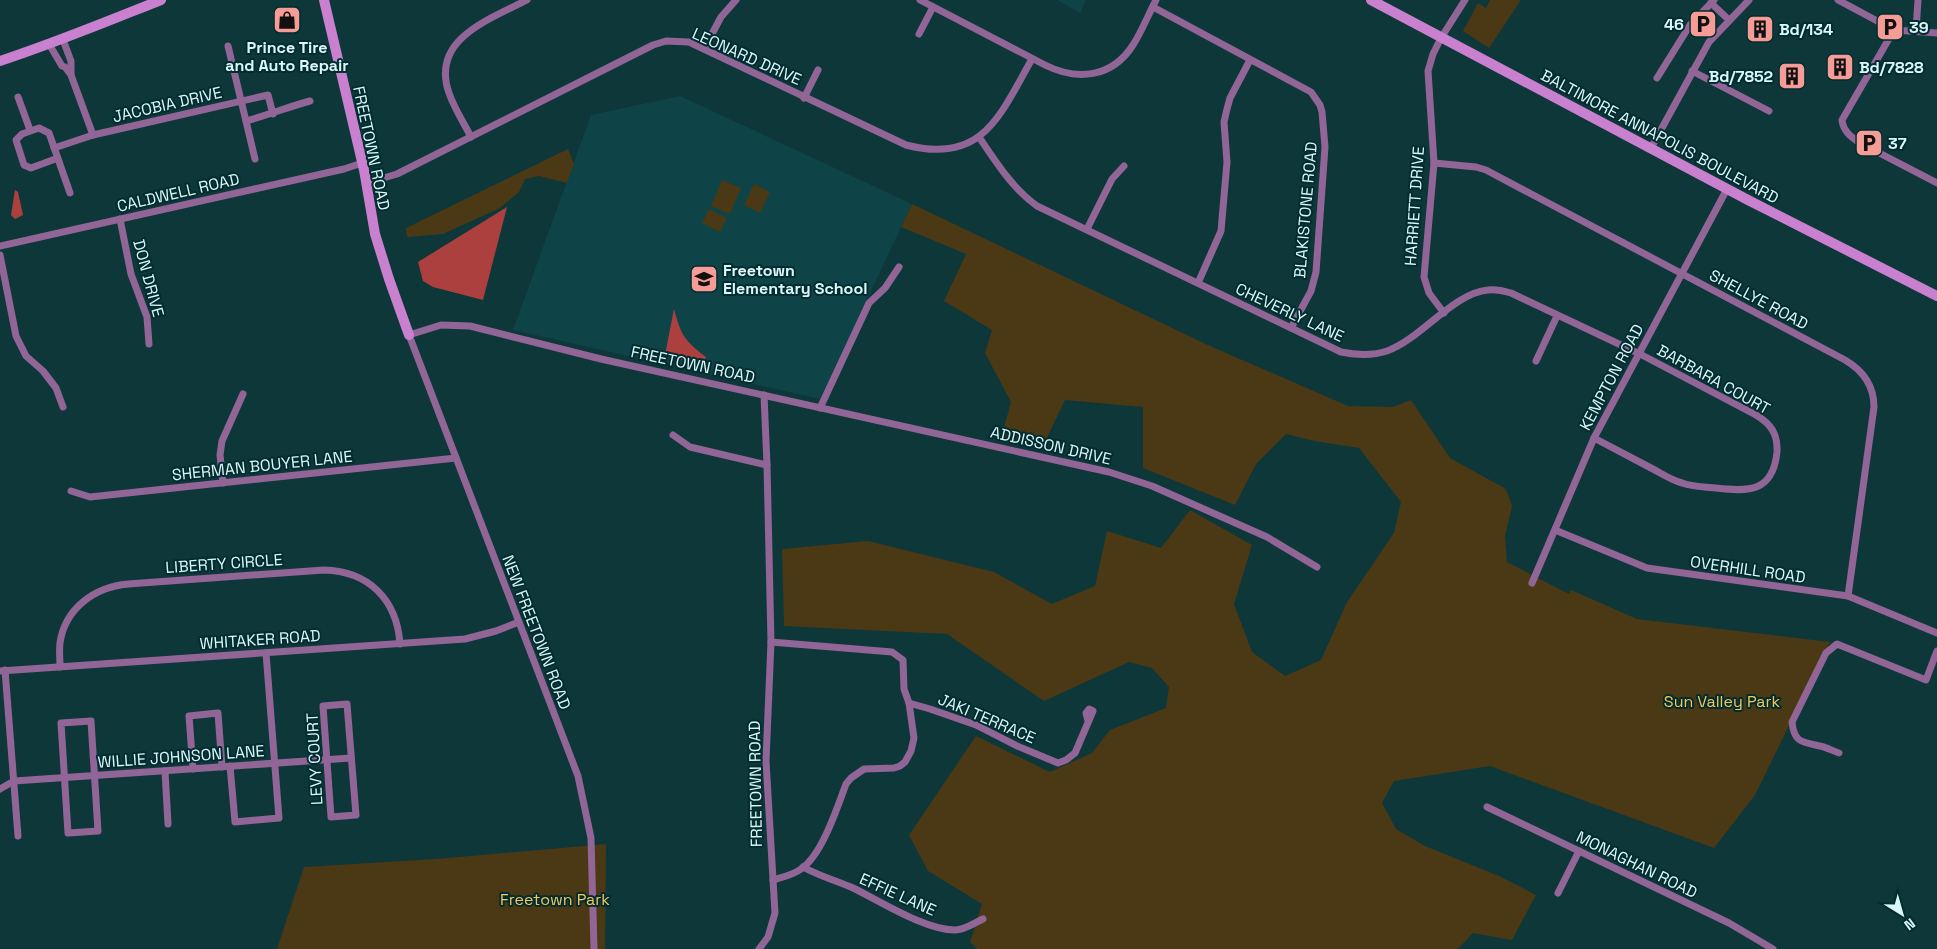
<svg xmlns="http://www.w3.org/2000/svg" width="1937" height="949" viewBox="0 0 1937 949" font-family="'Space Grotesk',sans-serif">
  <style>
    .built { fill: #0e4347 }
    .green { fill: #4a3914 }
    .water { fill: #ab403f }
    .lines { fill: none; stroke-linecap: round; stroke-linejoin: round }
    .street { stroke: #916596; stroke-width: 7 }
    .secondary { stroke: #c880cf; stroke-width: 10 }
    .labels { text-anchor: middle; stroke-width: 4; stroke-linejoin: round; paint-order: stroke }
    .poi-label { font-size: 16px; font-weight: bold; fill: #dcf7f9; stroke: #022d30; text-anchor: start }
    .street-label { font-size: 16px; fill: #dcf7f9; stroke: #022d30 }
    .park-label { font-size: 16px; fill: #f8c559; stroke: #022d30 }
  </style>
  <rect width="100%" height="100%" fill="#0e373a"/>
  <!-- built -->
  <g class="built">
    <polygon points="1057,0 1086,0 1080,13"/>
    <polygon points="680,96 912,204 820,399 513,330 591,115"/>
  </g>
  <!-- green -->
  <g class="green">
    <polygon points="1490,0 1521,0 1489,48 1463,31 1478,3 1486,8"/>
    <polygon points="568,149 574,164 567,183 539,176 525,179 519,192 500,208 443,234 407,237 406,228"/>
    <polygon points="722,180 741,188 730,214 711,206"/>
    <polygon points="754,184 770,192 760,213 744,205"/>
    <polygon points="912,204 1210,346 1348,406 1393,407 1411,400 1450,458 1506,489 1512,506 1505,536 1507,562 1569,594 1571,590 1637,619 1830,642 1755,795 1714,848 1490,766 1394,781 1382,803 1396,829 1425,846 1499,876 1536,895 1512,940 1473,933 1458,949 977,949 970,942 982,904 928,871 909,835 976,736 1050,772 1092,753 1110,730 1166,708 1169,687 1152,668 1129,662 1044,701 947,634 784,626 782,549 868,541 994,572 1052,604 1095,586 1107,531 1161,548 1190,510 1252,545 1234,604 1252,652 1285,676 1321,660 1347,602 1394,533 1401,502 1359,448 1314,441 1286,434 1256,464 1235,505 1143,468 1143,407 1065,400 1042,448 1001,439 1011,402 985,353 992,330 944,301 966,254 901,227"/>
    <polygon points="709,209 727,218 720,232 702,223"/>
    <polygon points="606,844 605,949 277,949 304,867 436,859"/>
  </g>
  <!-- water -->
  <g class="water">
    <polygon points="15,190 18,192 23,215 15,219 11,215"/>
    <polygon points="507,207 483,300 433,287 423,281 418,262"/>
    <path d="M674,309C681,335 684,340 706,357L701,366L665,355Z"/>
  </g>
  <g class="lines">
    <!-- street -->
    <g class="street">
      <path d="M920,0L1045,65C1077,81 1112,78 1133,45C1142,31 1148,15 1156,0"/>
      <polyline points="1838,0 1894,30 1937,33"/>
      <polyline points="1711,3 1729,20"/>
      <polyline points="1153,7 1311,92 1320,105 1322,112 1325,147 1316,272 1311,291 1291,328"/>
      <path d="M1894,30L1842,120C1843,131 1851,137 1860,143L1937,183"/>
      <polyline points="1916,31 1918,0"/>
      <polyline points="919,34 933,7"/>
      <polyline points="63,40 71,61 71,74"/>
      <polyline points="49,44 62,66 65,67 71,75 93,135"/>
      <polyline points="228,46 255,159"/>
      <polyline points="704,49 721,17 736,0"/>
      <polyline points="1692,71 1769,111"/>
      <polyline points="1657,78 1690,25 1714,0"/>
      <polyline points="18,97 30,130"/>
      <polyline points="804,98 818,70"/>
      <path d="M246,121C268,115 288,107 310,101"/>
      <path d="M471,137C464,123 454,108 449,93C430,39 490,19 527,0"/>
      <path d="M979,137C996,162 1012,188 1037,206L1341,352C1356,355 1372,356 1387,351C1421,339 1453,293 1488,290C1496,289 1504,291 1511,293L1640,354L1756,415C1771,424 1778,434 1777,452C1773,492 1749,492 1716,488C1705,487 1693,487 1682,483C1671,480 1661,473 1651,468C1632,458 1613,448 1594,438"/>
      <polyline points="54,148 93,135 268,95 273,114"/>
      <polyline points="1651,148 1709,42 1749,0"/>
      <polyline points="58,158 31,168 24,165 16,140 22,134 39,128 49,133 70,193"/>
      <path d="M1434,163L1476,167L1486,170L1845,360C1862,370 1874,385 1874,407L1848,596"/>
      <path d="M367,183L397,174L653,45L666,41L689,42L906,145C983,165 1000,115 1032,59"/>
      <polyline points="120,219 131,274 147,317 149,344"/>
      <polyline points="1087,229 1112,179 1124,166"/>
      <polyline points="0,246 344,169 362,163"/>
      <polyline points="0,255 16,336 26,356 43,371 56,388 63,407"/>
      <polyline points="1198,283 1221,231 1227,162 1224,122 1227,109 1230,98 1250,60"/>
      <polyline points="1444,313 1429,293 1424,277 1434,163 1428,71 1433,54 1441,38 1465,0"/>
      <polyline points="1536,361 1557,316"/>
      <polyline points="820,408 869,303 885,288 899,267"/>
      <polyline points="673,435 690,447 767,465"/>
      <polyline points="223,483 220,455 222,441 243,394"/>
      <polyline points="71,491 90,497 456,458"/>
      <polyline points="1555,530 1647,568 1848,596 1937,633"/>
      <polyline points="1532,583 1594,438 1727,189"/>
      <path d="M771,642L892,652L903,660L904,689L909,703L914,738L911,751L905,762L900,766L894,768L864,769L851,778L846,784C837,808 822,855 801,869C793,875 783,877 773,880"/>
      <path d="M60,667C60,659 59,651 60,643C65,608 95,587 128,584L324,570C369,571 397,600 400,644"/>
      <polyline points="5,670 18,836"/>
      <polyline points="0,671 465,639 496,631 519,622"/>
      <polyline points="909,703 930,709 976,725 1017,746 1058,763 1066,760 1075,753 1093,711 1089,709 1086,713 1088,721"/>
      <polygon points="347,704 356,815 331,817 323,706"/>
      <polygon points="91,721 98,831 68,833 61,723"/>
      <path d="M1839,753C1833,751 1826,747 1820,746C1801,742 1794,742 1792,722L1826,653L1837,644L1926,680L1937,651"/>
      <polyline points="230,766 235,822 279,818 266,653"/>
      <polyline points="193,769 189,716 218,713 222,767"/>
      <polyline points="165,771 168,824"/>
      <polyline points="0,789 14,781 351,758"/>
      <polyline points="1487,807 1729,923 1773,949"/>
      <path d="M803,867C819,876 837,881 853,888C880,901 925,930 955,930C965,930 974,923 983,919"/>
      <polyline points="1558,893 1579,851"/>
      <polyline points="594,949 591,838 578,776 409,335 441,325 470,326 601,359 1109,472 1152,486 1267,537 1317,567"/>
      <polyline points="759,949 768,937 775,913 766,761 771,642 767,465 764,395"/>
    </g>
    <!-- secondary -->
    <g class="secondary">
      <polyline points="324,0 364,170 375,234 389,279 409,335"/>
      <polyline points="1371,0 1748,200 1937,296"/>
      <path d="M0,61C55,43 108,21 161,0"/>
    </g>
  </g>
  <!-- icons -->
  <defs>
    <g id="shop-square" transform="scale(1.4375)"><rect x="-9" y="-9" width="18" height="18" rx="4" fill="#f59c96" stroke="#022d30"/><path d="M-5-2.5h2.3a2.7 3.5 0 0 1 5.4 0H5L5.5 6h-11ZM-1.5-2.5h3a1.5 2.3 0 0 0-3 0Z" fill="#111"/></g>
    <g id="parking-square" transform="scale(1.4375)"><rect x="-9" y="-9" width="18" height="18" rx="4" fill="#f59c96" stroke="#022d30"/><path d="M-3.5-5.5H1a3.5 3.5 0 0 1 0 7H-1V5.5H-3.5ZM-1-3.4V-.6H.8a1.4 1.4 0 0 0 0-2.8Z" fill="#111"/></g>
    <g id="building-square" transform="scale(1.4375)"><rect x="-9" y="-9" width="18" height="18" rx="4" fill="#f59c96" stroke="#022d30"/><path d="M-4-6H4V6H1V3H-1V6H-4ZM-2.5-4.3h1.7v1.8h-1.7ZM.8-4.3h1.7v1.8H.8ZM-2.5-1h1.7V.8h-1.7ZM.8-1h1.7V.8H.8Z" fill="#111"/></g>
    <g id="school-square" transform="scale(1.4375)"><rect x="-9" y="-9" width="18" height="18" rx="4" fill="#f59c96" stroke="#022d30"/><path d="M0-5L7-2L0 1L-7-2ZM-4 1L0 2.5L4 1V4Q0 6-4 4Z" fill="#111"/></g>
  </defs>
  <g fill-rule="evenodd">
    <use href="#shop-square" x="287" y="20"/>
    <use href="#parking-square" x="1703" y="24"/>
    <use href="#parking-square" x="1890" y="27"/>
    <use href="#building-square" x="1760" y="29"/>
    <use href="#building-square" x="1840" y="67"/>
    <use href="#building-square" x="1792" y="76"/>
    <use href="#parking-square" x="1869" y="143"/>
    <use href="#school-square" x="704" y="279"/>
  </g>
  <g class="labels">
    <!-- poi labels -->
    <g class="poi-label">
      <text x="1684" y="30" text-anchor="end">46</text>
      <text x="1909" y="33">39</text>
      <text x="1779" y="35">Bd/134</text>
      <text x="287" y="53" text-anchor="middle">Prince Tire<tspan x="287" dy="18">and Auto Repair</tspan></text>
      <text x="1859" y="73">Bd/7828</text>
      <text x="1773" y="82" text-anchor="end">Bd/7852</text>
      <text x="1888" y="149">37</text>
      <text x="723" y="276">Freetown<tspan x="723" dy="18">Elementary School</tspan></text>
    </g>
    <!-- street labels -->
    <g class="street-label">
      <text transform="translate(747 56) rotate(24)" y="6">LEONARD DRIVE</text>
      <text transform="translate(167 104) rotate(-13)" y="6">JACOBIA DRIVE</text>
      <text transform="translate(1660 136) rotate(28)" y="6">BALTIMORE ANNAPOLIS BOULEVARD</text>
      <text transform="translate(372 148) rotate(78)" y="6">FREETOWN ROAD</text>
      <text transform="translate(178 192) rotate(-13)" y="6">CALDWELL ROAD</text>
      <text transform="translate(1414 206) rotate(-86)" y="6">HARRIETT DRIVE</text>
      <text transform="translate(1305 210) rotate(-85)" y="6">BLAKISTONE ROAD</text>
      <text transform="translate(149 278) rotate(75)" y="6">DON DRIVE</text>
      <text transform="translate(1759 299) rotate(28)" y="6">SHELLYE ROAD</text>
      <text transform="translate(1290 312) rotate(25)" y="6">CHEVERLY LANE</text>
      <text transform="translate(693 364) rotate(12)" y="6">FREETOWN ROAD</text>
      <text transform="translate(1611 377) rotate(-62)" y="6">KEMPTON ROAD</text>
      <text transform="translate(1714 379) rotate(29)" y="6">BARBARA COURT</text>
      <text transform="translate(1051 445) rotate(13)" y="6">ADDISSON DRIVE</text>
      <text transform="translate(262 465) rotate(-6)" y="6">SHERMAN BOUYER LANE</text>
      <text transform="translate(224 563) rotate(-4)" y="6">LIBERTY CIRCLE</text>
      <text transform="translate(1748 569) rotate(8)" y="6">OVERHILL ROAD</text>
      <text transform="translate(537 632) rotate(69)" y="6">NEW FREETOWN ROAD</text>
      <text transform="translate(260 639) rotate(-4)" y="6">WHITAKER ROAD</text>
      <text transform="translate(987 718) rotate(23)" y="6">JAKI TERRACE</text>
      <text transform="translate(181 756) rotate(-4)" y="6">WILLIE JOHNSON LANE</text>
      <text transform="translate(314 759) rotate(-93)" y="6">LEVY COURT</text>
      <text transform="translate(755 784) rotate(-91)" y="6">FREETOWN ROAD</text>
      <text transform="translate(1637 864) rotate(26)" y="6">MONAGHAN ROAD</text>
      <text transform="translate(898 894) rotate(24)" y="6">EFFIE LANE</text>
    </g>
    <!-- park labels -->
    <g class="park-label">
      <text x="1722" y="707">Sun Valley Park</text>
      <text x="555" y="905">Freetown Park</text>
    </g>
  </g>
  <!-- north arrow -->
  <g transform="translate(1902 914) rotate(143)" stroke="#022d30" stroke-width="4" paint-order="stroke">
  <path d="M0-4L9 19L0 12L-9 19Z" fill="#dcf7f9"/>
  <text y="-8" font-size="14" font-weight="bold" text-anchor="middle" fill="#dcf7f9">N</text>
  </g>
</svg>
